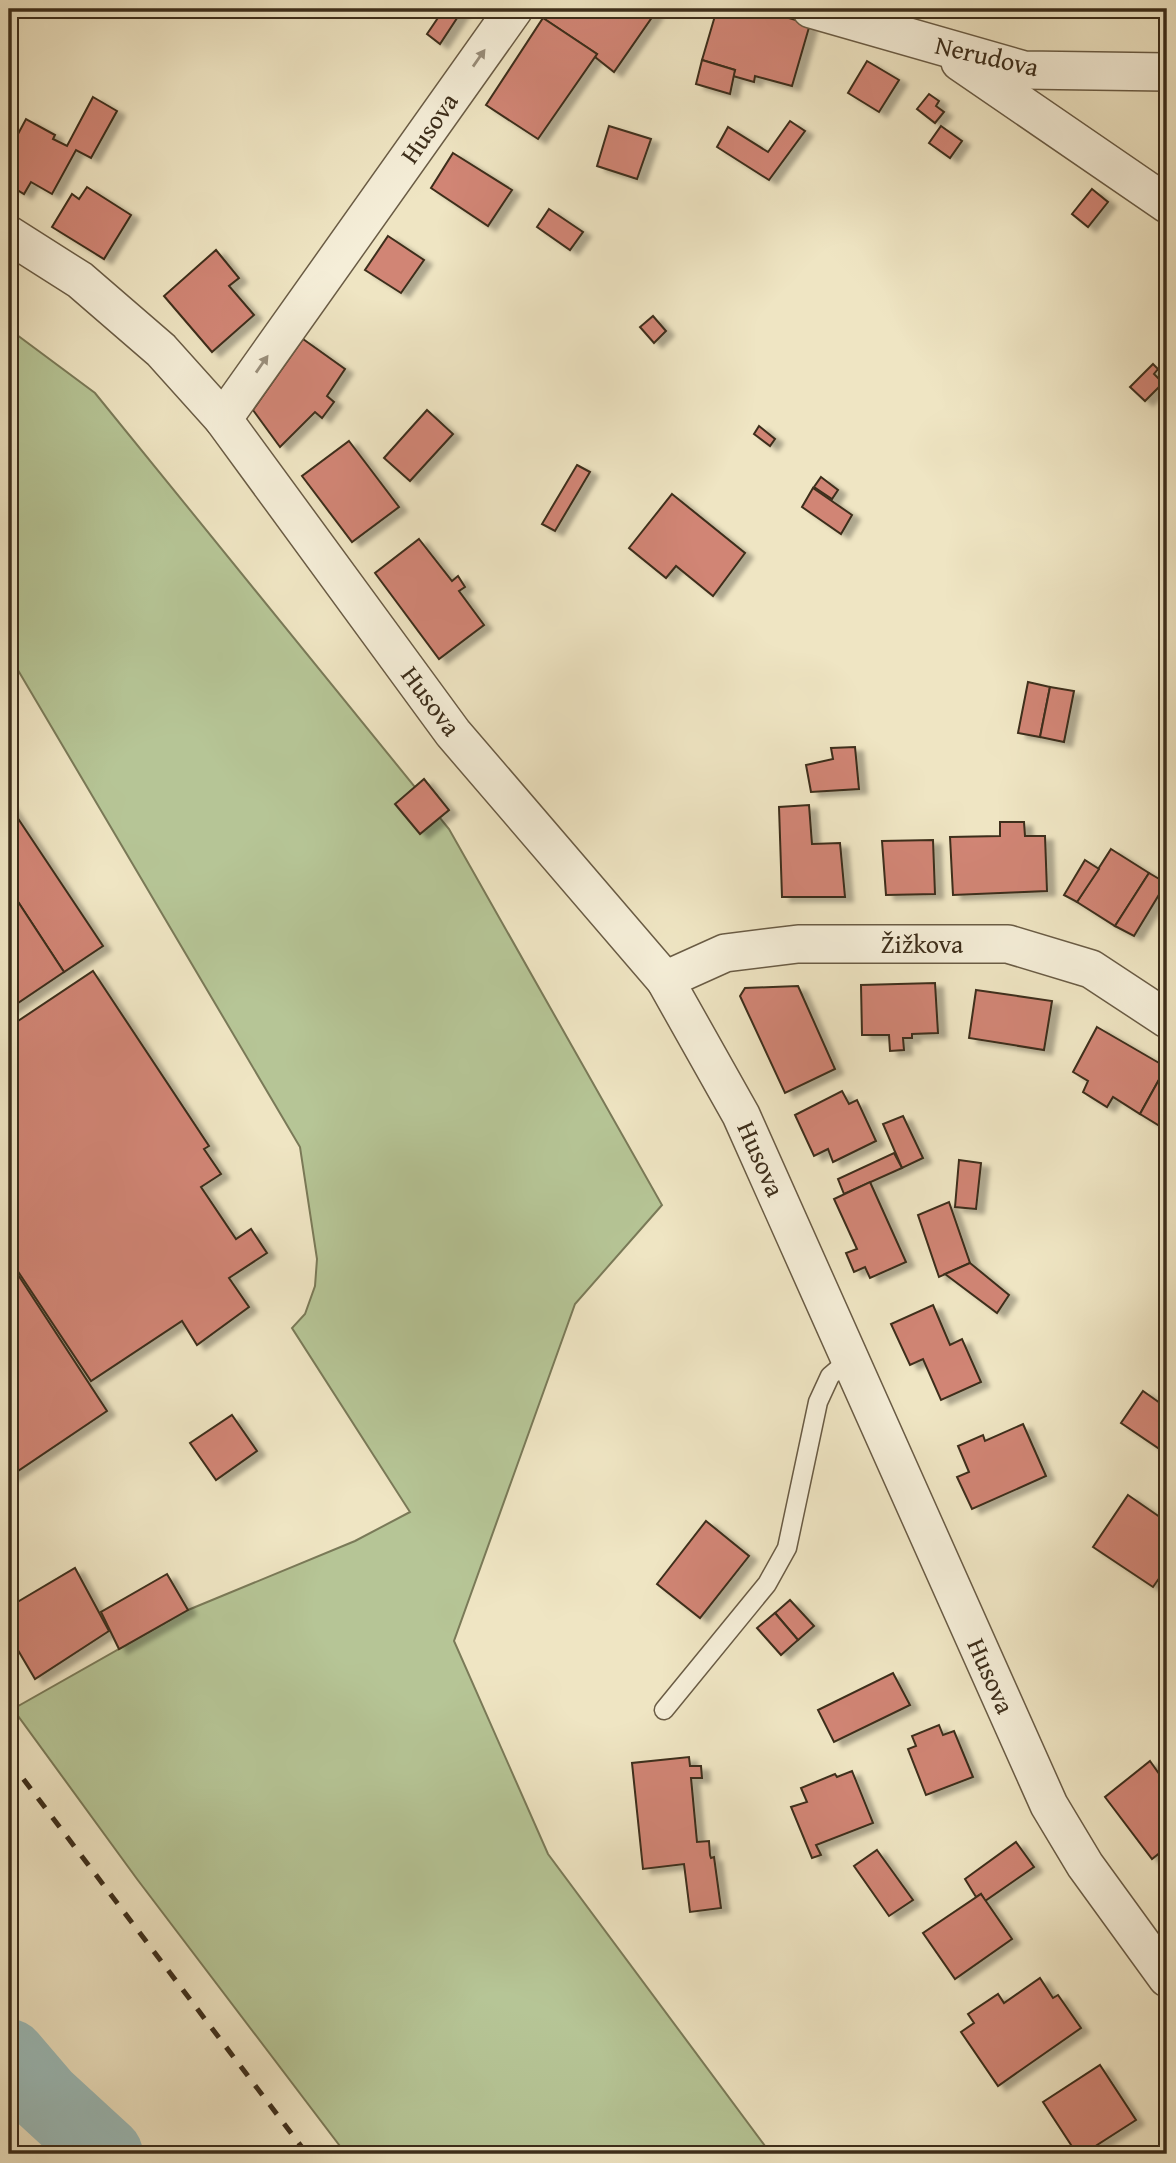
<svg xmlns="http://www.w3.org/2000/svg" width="1176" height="2163" viewBox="0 0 1176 2163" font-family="'Gentium Book Plus',serif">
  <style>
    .green { fill: #b6c596; stroke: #7a7a58; stroke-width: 2 }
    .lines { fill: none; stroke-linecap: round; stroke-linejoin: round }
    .river { stroke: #9cbdbb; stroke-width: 74 }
    .building { fill: #d18574; stroke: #3d2e1b; stroke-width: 2; filter: url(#shadow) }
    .service-casing { stroke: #6a5c45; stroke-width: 21 }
    .minor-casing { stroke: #6a5c45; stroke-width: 40 }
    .service { stroke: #f5eed8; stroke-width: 18 }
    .minor { stroke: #f5eed8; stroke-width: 37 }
    .rail { stroke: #3d2e1b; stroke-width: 5; stroke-dasharray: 12 12; stroke-linecap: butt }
    .oneway { fill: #998e7a }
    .labels { text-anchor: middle; stroke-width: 5; stroke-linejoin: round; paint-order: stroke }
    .street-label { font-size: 26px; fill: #3d2e1b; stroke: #f5eed8 }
  </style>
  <defs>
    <filter id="shadow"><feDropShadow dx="8" dy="4.5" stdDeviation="2" flood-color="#0004"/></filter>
  </defs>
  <rect width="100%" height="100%" fill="#efe5c3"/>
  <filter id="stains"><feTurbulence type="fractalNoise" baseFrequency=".00286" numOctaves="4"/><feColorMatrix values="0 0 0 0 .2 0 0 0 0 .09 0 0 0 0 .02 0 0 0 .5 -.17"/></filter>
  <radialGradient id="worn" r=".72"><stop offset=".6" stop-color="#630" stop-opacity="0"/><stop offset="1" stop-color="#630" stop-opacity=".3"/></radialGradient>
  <!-- green -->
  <polygon class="green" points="9,329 95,393 449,829 662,1205 575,1304 454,1641 548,1854 771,2154 346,2154 137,1879 13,1709 188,1610 355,1541 410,1512 292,1328 305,1314 315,1286 317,1259 300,1147 9,655"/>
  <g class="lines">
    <!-- river -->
    <polyline class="river" points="9,2056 45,2098 106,2154"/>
  </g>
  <!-- building -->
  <g class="building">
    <polygon points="444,9 463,9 440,44 427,34"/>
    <polygon points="550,9 648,9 655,13 614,72 595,57 597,54 543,18"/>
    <polygon points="717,9 757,9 810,24 792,86 755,76 754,82 733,76 735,70 702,60"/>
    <polygon points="543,18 597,54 538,139 486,105"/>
    <polygon points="702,60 735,70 730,94 696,84"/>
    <polygon points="867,61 899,80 879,112 848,93"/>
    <polygon points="929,94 939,101 936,106 944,112 935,123 917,109"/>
    <polygon points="93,97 117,111 91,158 76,150 52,194 31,182 24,194 9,185 9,128 18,134 26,119 55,135 53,139 67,146"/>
    <polygon points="790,121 805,131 769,180 717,147 728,127 768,152"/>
    <polygon points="609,126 651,139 637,179 597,166"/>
    <polygon points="941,126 962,141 950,158 929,143"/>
    <polygon points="453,153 512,190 488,226 431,188"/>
    <polygon points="87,187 131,215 104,259 52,227 72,194 79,199"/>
    <polygon points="1092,189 1108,202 1088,227 1072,214"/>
    <polygon points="549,209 583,232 570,250 537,227"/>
    <polygon points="388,236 424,260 401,293 365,270"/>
    <polygon points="216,250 239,278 229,286 254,315 212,352 164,296"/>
    <polygon points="653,316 666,331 654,343 640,327"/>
    <polygon points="303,339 345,369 327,396 334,402 322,418 315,412 280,447 253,410"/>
    <polygon points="1153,364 1158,369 1154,374 1163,383 1145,401 1130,387"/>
    <polygon points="427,410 453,434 410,481 384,458"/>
    <polygon points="759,426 775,439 770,446 754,434"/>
    <polygon points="349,441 399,507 352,542 302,476"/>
    <polygon points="577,465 590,472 555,531 542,524"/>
    <polygon points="821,477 838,490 832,499 814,487"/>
    <polygon points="813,488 852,515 841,534 802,507"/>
    <polygon points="672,494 745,553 713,596 676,566 666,578 629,548"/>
    <polygon points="419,539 452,581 458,576 465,587 459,591 484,625 439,659 375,573"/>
    <polygon points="1028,682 1050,687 1040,737 1018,733"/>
    <polygon points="1050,687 1074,691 1064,742 1040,737"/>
    <polygon points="855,747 859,789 811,792 806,765 833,759 831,748"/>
    <polygon points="424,779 449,810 420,834 395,804"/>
    <polygon points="9,805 103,946 64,972 9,888"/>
    <polygon points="809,805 812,844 840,843 845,897 782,897 779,807"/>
    <polygon points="1000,822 1024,822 1025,836 1045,836 1047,891 953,895 950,837 1000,836"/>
    <polygon points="933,840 935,894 886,895 882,841"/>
    <polygon points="1111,849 1149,873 1115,926 1077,902"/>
    <polygon points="1085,860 1099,869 1077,902 1064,895"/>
    <polygon points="1149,873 1166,883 1134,936 1115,926"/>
    <polygon points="9,888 64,972 9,1009"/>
    <polygon points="93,971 209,1146 204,1149 221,1174 201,1187 236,1239 251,1229 267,1253 229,1278 249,1307 197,1345 182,1321 91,1381 9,1258 9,1027"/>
    <polygon points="935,983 938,1033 912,1034 912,1038 903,1038 904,1050 890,1051 889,1035 862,1035 861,985"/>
    <polygon points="798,986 835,1069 785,1093 740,996 745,988"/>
    <polygon points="976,990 1052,1001 1044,1050 969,1038"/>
    <polygon points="1097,1027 1166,1067 1140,1114 1113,1097 1107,1107 1083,1092 1088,1081 1073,1072"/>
    <polygon points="1166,1067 1167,1120 1163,1128 1140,1114"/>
    <polygon points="842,1091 849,1104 857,1100 876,1141 833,1162 828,1149 814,1156 795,1115"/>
    <polygon points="903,1116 923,1158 902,1168 883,1124"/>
    <polygon points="894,1153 902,1168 844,1194 838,1179"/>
    <polygon points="959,1160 981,1163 976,1209 955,1207"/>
    <polygon points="870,1182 906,1262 870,1278 865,1267 854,1272 846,1253 857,1249 834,1199"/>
    <polygon points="949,1202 970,1263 939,1277 918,1215"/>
    <polygon points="9,1261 107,1411 9,1477"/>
    <polygon points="970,1263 1009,1295 997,1313 945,1274"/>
    <polygon points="933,1305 950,1345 962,1339 981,1382 941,1400 923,1359 910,1365 891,1324"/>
    <polygon points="1143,1391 1167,1408 1167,1440 1161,1450 1121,1423"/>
    <polygon points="232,1415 257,1451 216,1480 190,1443"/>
    <polygon points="1023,1424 1046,1476 972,1509 957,1477 969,1472 958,1446 983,1435 985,1441"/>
    <polygon points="1128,1495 1167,1522 1167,1567 1153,1587 1093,1547"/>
    <polygon points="706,1521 749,1556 700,1618 657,1584"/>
    <polygon points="75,1568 109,1631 35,1679 9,1635 9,1607"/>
    <polygon points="167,1574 188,1610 119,1649 101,1612"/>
    <polygon points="790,1600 814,1626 798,1640 775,1613"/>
    <polygon points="775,1613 798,1640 781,1655 757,1628"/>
    <polygon points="893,1673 910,1705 834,1742 818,1710"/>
    <polygon points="939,1725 943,1735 954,1731 973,1777 926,1795 908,1749 916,1746 912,1736"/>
    <polygon points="689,1757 690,1766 701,1766 702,1778 691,1778 697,1842 709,1841 710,1855 711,1858 714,1857 721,1908 690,1912 684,1864 643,1869 632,1763"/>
    <polygon points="1150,1761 1167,1785 1167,1847 1152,1859 1105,1797"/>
    <polygon points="852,1771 873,1823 816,1845 821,1855 812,1858 791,1807 807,1802 801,1788 835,1774 837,1777"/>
    <polygon points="1016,1842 1034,1867 985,1901 981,1894 976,1897 965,1879"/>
    <polygon points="877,1850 913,1900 889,1916 854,1866"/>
    <polygon points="981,1894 1012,1939 955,1979 923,1933"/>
    <polygon points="1040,1978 1053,1998 1058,1995 1081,2028 998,2086 961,2032 974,2023 968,2014 998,1994 1004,2003"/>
    <polygon points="1100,2065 1136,2120 1083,2154 1077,2154 1043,2102"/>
  </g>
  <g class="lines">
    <!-- service casing -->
    <g class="service-casing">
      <polyline id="service" points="664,1710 767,1584 787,1548 818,1402 830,1376 850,1359"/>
    </g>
    <!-- minor casing -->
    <g class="minor-casing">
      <g id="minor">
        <polyline points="811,9 1024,70 1167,72"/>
        <polyline points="960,62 1167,204"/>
        <polyline points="9,235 80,280 161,350 223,419 453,733 665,980 741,1115 1049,1805 1085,1865 1167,1978"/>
        <polyline points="223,419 514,9"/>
        <polyline points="665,980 725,953 798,944 1008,944 1091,969 1167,1019"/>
      </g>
    </g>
    <!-- service -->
    <use href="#service" class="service"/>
    <!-- minor -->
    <use href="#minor" class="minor"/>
    <!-- rail -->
    <polyline class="rail" points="9,1760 307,2154"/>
  </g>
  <!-- one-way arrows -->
  <defs><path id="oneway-solid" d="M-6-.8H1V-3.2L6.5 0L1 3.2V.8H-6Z" transform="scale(1.75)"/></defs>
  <g class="oneway">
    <use href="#oneway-solid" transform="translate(479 58) rotate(-55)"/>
    <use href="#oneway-solid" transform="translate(262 364) rotate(-55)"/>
  </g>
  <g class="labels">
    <!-- street labels -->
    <g class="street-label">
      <text transform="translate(987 56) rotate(13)" y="9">Nerudova</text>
      <text transform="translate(429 128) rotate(-55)" y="9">Husova</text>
      <text transform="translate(431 701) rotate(53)" y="9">Husova</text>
      <text x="922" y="953">Žižkova</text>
      <text transform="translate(761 1159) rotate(66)" y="9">Husova</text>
      <text transform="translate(991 1676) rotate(66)" y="9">Husova</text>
    </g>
  </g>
  <!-- margin -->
  <rect width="1176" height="2163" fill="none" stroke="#efe5c3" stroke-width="35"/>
  <rect x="10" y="10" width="1155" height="2142" fill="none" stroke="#3d2e1b" stroke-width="3.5"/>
  <rect x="18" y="18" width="1141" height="2128" fill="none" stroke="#3d2e1b" stroke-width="2"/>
  <rect width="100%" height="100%" filter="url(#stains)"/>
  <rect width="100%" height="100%" fill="url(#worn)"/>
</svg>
